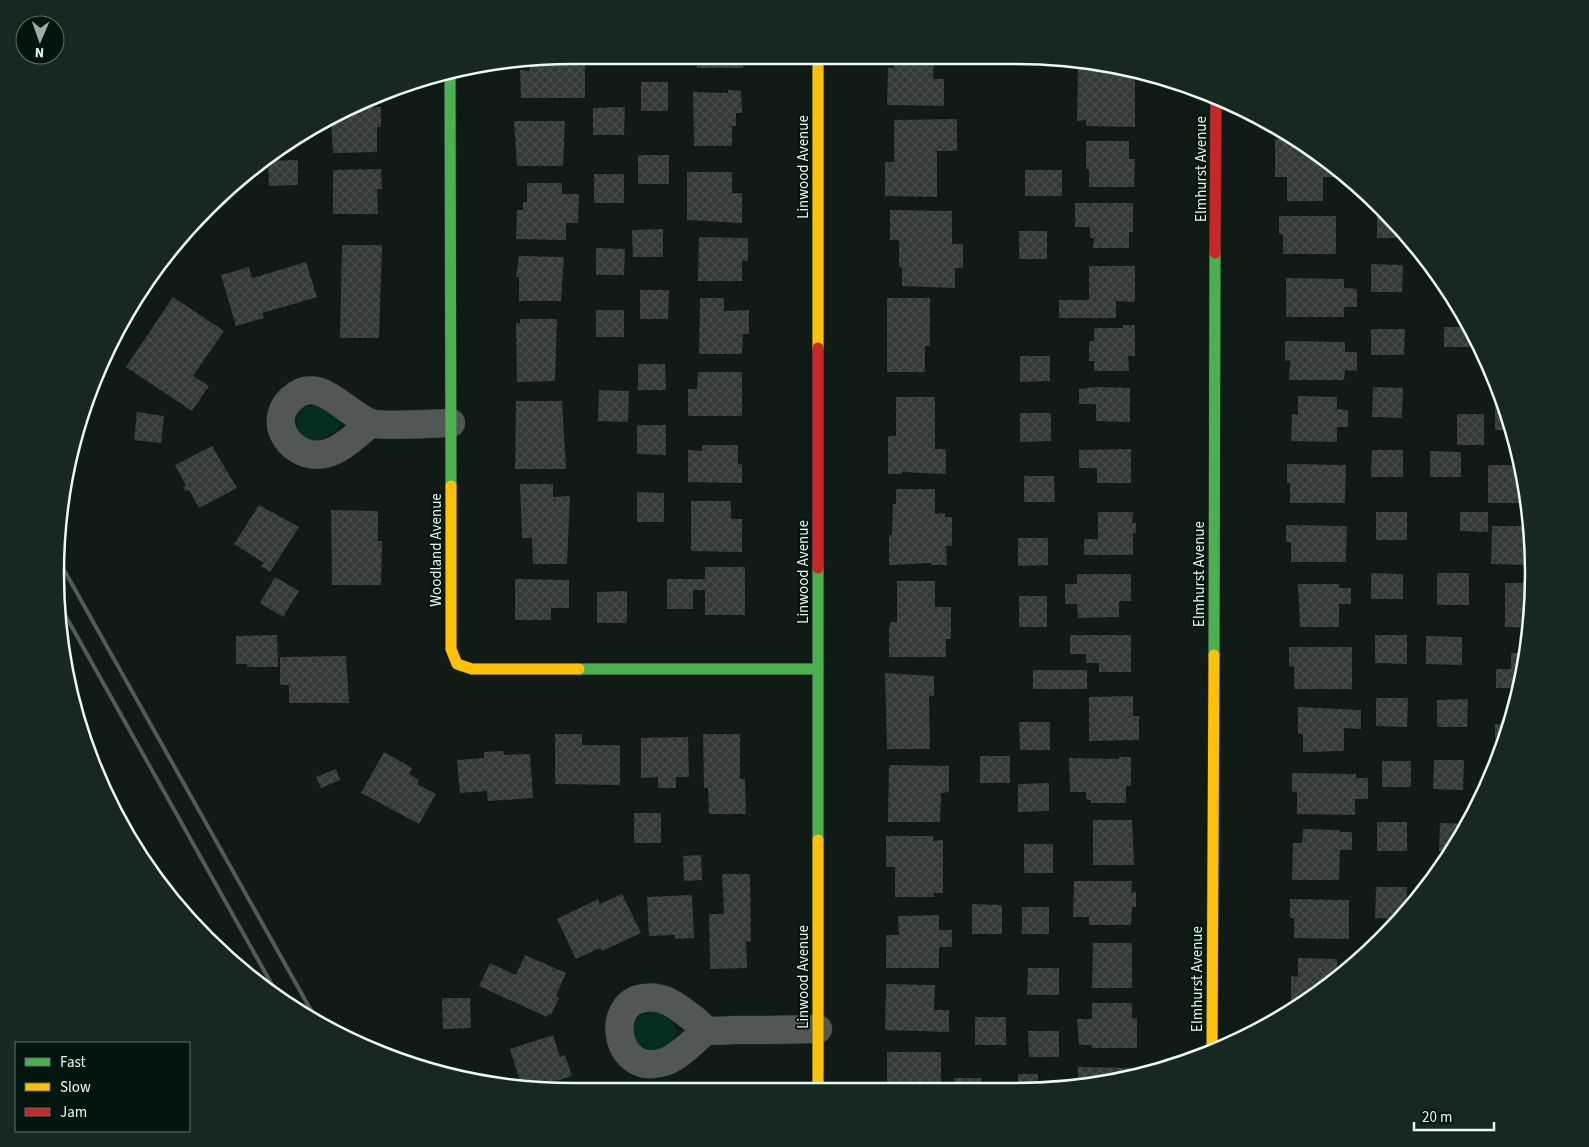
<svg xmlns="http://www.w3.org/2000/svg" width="1589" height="1147" viewBox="0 0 1589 1147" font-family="'Source Sans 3',sans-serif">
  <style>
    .grass { fill: #042f1e }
    .park { fill: url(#park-dots) }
    .building { fill: url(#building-cross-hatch) }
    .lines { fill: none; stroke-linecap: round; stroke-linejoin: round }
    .street-casing { stroke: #2b3530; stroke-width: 29 }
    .fast-casing { stroke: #2b3530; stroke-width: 12 }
    .slow-casing { stroke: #2b3530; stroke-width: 12 }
    .jam-casing { stroke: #2b3530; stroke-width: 12 }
    .street { stroke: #525755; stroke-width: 28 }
    .fast { stroke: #4caf50; stroke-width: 11 }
    .slow { stroke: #ffc107; stroke-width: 11 }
    .jam { stroke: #c62828; stroke-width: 11 }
    .rail { stroke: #535a57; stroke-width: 4 }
    .labels { text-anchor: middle; stroke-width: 4; stroke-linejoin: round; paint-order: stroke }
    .street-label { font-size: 15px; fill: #ecf9f1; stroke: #03160d }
    .rim { fill: none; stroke: #ecf9f1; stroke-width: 2.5 }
  </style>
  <defs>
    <pattern id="park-dots" width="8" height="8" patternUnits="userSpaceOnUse" patternTransform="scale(1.25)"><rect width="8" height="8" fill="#042f1e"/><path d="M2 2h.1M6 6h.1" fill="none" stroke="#294e3f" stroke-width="1.8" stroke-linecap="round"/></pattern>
    <pattern id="building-cross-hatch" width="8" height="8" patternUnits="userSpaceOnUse" patternTransform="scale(1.25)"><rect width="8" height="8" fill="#333839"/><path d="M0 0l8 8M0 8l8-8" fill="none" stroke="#474c4c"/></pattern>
  </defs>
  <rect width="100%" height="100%" fill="#101b16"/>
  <!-- grass -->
  <g class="grass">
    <path d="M316,405L338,419L341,424L338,429L317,442L304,440C293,425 293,406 316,405Z"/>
    <path d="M654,1012C664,1014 675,1022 677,1032C661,1070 613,1038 642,1015Z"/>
  </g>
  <!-- park -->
  <path class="park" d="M87,742L167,892C132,843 102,802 87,742Z"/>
  <!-- building -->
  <g class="building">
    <polygon points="574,55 585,55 585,98 521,98 520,70 530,71 530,61"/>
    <polygon points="685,55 742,55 743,68 697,68 697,63 685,63"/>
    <polygon points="894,55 934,55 933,79 944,79 944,106 887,105 888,68 894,68"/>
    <polygon points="1078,63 1117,65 1135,71 1135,127 1086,126 1086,120 1077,121"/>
    <rect x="641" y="82" width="27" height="29"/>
    <polygon points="728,90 741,91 742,113 736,113 736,126 732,126 732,146 694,146 693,92 728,93"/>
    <polygon points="381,107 381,127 377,127 377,152 333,153 331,118 350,108"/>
    <polygon points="625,107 624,135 593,135 593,108"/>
    <polygon points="957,119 957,151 937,151 937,197 885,196 885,162 894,162 894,120"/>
    <polygon points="514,121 565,121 563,166 517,166"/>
    <polygon points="1282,130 1338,169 1338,177 1323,177 1323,201 1287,201 1287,177 1275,177 1275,139 1282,138"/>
    <polygon points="1086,141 1129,141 1129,159 1135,159 1134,187 1089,187 1089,169 1086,169"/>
    <rect x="638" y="155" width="31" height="29"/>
    <polygon points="298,160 298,185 269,186 268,161"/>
    <polygon points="381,169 382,189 377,189 378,214 333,214 333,170"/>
    <rect x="1025" y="170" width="37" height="26"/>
    <polygon points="687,172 732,172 732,193 742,193 742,223 687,220"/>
    <rect x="594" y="174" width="30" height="29"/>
    <polygon points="527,183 562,183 562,194 579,194 578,223 566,223 566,240 516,239 517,210 523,210 523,202 527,202"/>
    <polygon points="1075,203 1133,203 1133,232 1129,232 1129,248 1093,248 1094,238 1090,238 1090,227 1075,227"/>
    <polygon points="1377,209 1382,209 1406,232 1407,238 1377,238"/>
    <polygon points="890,210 952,211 952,244 963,244 963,268 955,268 955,288 902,286 902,267 899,267 899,240 890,240"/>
    <polygon points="1279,216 1336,216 1336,254 1283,254 1283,234 1279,234"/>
    <polygon points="663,229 663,257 633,257 632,230"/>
    <rect x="1019" y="231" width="28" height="28"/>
    <polygon points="699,237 748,238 748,261 742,261 742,281 698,281"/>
    <polygon points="342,245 382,245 379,338 340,338"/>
    <polygon points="596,248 625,249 624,275 596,275"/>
    <polygon points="519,256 564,257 561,301 519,301 519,277 516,277"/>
    <polygon points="306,262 317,297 262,313 264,318 236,326 221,275 249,267 252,278"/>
    <polygon points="1371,264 1403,265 1402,292 1371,292"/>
    <polygon points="1089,266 1135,266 1135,302 1116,301 1116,318 1059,318 1059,300 1089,300"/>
    <polygon points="1286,278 1344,279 1344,288 1357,289 1357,307 1344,307 1344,317 1286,317"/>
    <polygon points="640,290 669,290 668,319 640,319"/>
    <polygon points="173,297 224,331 193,376 209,386 192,411 126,367"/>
    <polygon points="700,298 724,298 724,311 749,310 749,334 743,334 742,354 699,354"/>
    <polygon points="887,298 930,298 930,346 925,346 925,372 887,372"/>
    <rect x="596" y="310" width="28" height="27"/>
    <polygon points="520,319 557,319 555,381 517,382 516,323 520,323"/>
    <polygon points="1123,325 1135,325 1135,356 1128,356 1129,371 1094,371 1094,361 1089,361 1089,341 1094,341 1094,328 1123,328"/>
    <polygon points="1444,327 1471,327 1479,347 1444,347"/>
    <polygon points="1371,329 1405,329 1404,355 1371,355"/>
    <polygon points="1285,341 1345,342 1345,352 1357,352 1357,371 1345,370 1344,380 1289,380 1290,360 1285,361"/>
    <polygon points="1020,356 1050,356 1050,381 1020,382"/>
    <polygon points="638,364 665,364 666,390 638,390"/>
    <polygon points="698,372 742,372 742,416 688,416 688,389 697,389"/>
    <polygon points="1096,387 1130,388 1130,422 1096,421 1096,404 1079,404 1079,389"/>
    <polygon points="1373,387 1403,388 1402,418 1372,417"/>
    <polygon points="599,390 629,391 628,422 598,421"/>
    <polygon points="1298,396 1337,397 1337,409 1348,410 1348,427 1337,427 1337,442 1291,441 1292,414 1298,415"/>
    <polygon points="896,397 935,397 935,449 946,449 946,474 902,472 902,474 888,474 888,436 896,436"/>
    <polygon points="1495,397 1502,397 1507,407 1515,442 1511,442 1511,430 1495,430"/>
    <polygon points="516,401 562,401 566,469 515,469"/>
    <polygon points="137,412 164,416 161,443 134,440"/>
    <polygon points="1020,413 1051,413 1051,441 1020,442"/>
    <rect x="1457" y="414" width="27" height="31"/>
    <polygon points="637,425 666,425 666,455 637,454"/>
    <polygon points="702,445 738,445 738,464 742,464 742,483 688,482 688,450 702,451"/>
    <polygon points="212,446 237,488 199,508 189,490 186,492 183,487 186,486 175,465"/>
    <polygon points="1131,449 1131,483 1097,483 1097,468 1079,468 1079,450"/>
    <polygon points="1372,450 1403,450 1403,477 1371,477"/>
    <polygon points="1430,451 1461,452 1461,477 1430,477"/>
    <polygon points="1287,464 1346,465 1345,503 1290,503 1290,483 1287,483"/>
    <polygon points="1488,465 1520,465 1529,503 1488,503"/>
    <polygon points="1024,476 1054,476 1055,502 1024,502"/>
    <polygon points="520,484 553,484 553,497 570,496 567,564 533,564 532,538 522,538"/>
    <polygon points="896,489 935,489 935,514 945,513 945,517 952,517 952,546 946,546 947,565 931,565 931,563 889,565 889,535 892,535 893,504 896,504"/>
    <polygon points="637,492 664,493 664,522 637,522"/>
    <polygon points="691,501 731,501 731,519 742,519 742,552 691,551"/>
    <polygon points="259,505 299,527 270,572 261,566 264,563 234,544"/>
    <polygon points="331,510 378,511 378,541 382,541 381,585 332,585"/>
    <polygon points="1098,512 1133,512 1132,523 1136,523 1136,533 1133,533 1133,555 1084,555 1084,539 1098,539"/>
    <rect x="1376" y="512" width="31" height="28"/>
    <polygon points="1460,512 1488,512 1488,532 1460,531"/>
    <polygon points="1286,525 1347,526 1346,562 1291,562 1291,542 1286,542"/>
    <polygon points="1492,526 1530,526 1531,565 1491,564"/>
    <polygon points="1018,538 1048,538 1048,565 1018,566"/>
    <polygon points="705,567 745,567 745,615 705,615 705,590 693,590 693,609 667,609 667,579 705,579"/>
    <polygon points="1371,573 1403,574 1403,599 1371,599"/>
    <rect x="1437" y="573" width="32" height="32"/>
    <polygon points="1077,574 1131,574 1131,601 1119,601 1119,617 1078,618 1077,604 1065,604 1065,584 1077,584"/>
    <polygon points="275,577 299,591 283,617 260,603"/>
    <polygon points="515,579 569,580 569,608 551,608 551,620 515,620"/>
    <polygon points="897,581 935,581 935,607 951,607 951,639 946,639 946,657 889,657 889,628 891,622 897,622"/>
    <polygon points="1505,583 1532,583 1533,608 1530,628 1505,627"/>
    <polygon points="1298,584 1339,584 1339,588 1351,588 1351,604 1339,604 1339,627 1300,627"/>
    <polygon points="627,591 627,623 597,623 597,592"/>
    <rect x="1019" y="596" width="28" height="31"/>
    <polygon points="277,635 278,667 247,667 247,664 236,664 236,636"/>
    <polygon points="1070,635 1131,635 1131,672 1099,672 1099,663 1086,663 1086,654 1070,654"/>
    <polygon points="1375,635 1407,635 1407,664 1375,663"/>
    <polygon points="1426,636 1462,637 1462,665 1426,664"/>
    <polygon points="1289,647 1352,647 1352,689 1294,689 1294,666 1289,667"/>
    <polygon points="1519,649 1526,649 1520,688 1496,688 1496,669 1511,669 1511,653 1519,653"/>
    <polygon points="346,656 349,703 289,703 289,685 280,685 280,657"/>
    <rect x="1033" y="670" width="54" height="19"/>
    <polygon points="885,673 934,676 934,696 929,696 930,749 887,749"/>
    <polygon points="1133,696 1133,716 1139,716 1139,740 1089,741 1089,697"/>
    <polygon points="1376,698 1408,698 1407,727 1376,726"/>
    <polygon points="1468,699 1467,727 1437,727 1437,700"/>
    <polygon points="1298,707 1361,710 1361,729 1344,728 1344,751 1303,752 1303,734 1298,734"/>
    <polygon points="1508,710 1516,710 1504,740 1495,740 1495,724 1507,724"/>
    <polygon points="1019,722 1050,722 1050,750 1020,750"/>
    <polygon points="555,734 582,734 582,745 620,745 620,785 555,784"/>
    <polygon points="703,734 740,734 740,779 745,779 746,814 709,814 708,788 704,788"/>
    <polygon points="688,737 689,777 676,777 676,788 658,788 658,777 641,778 641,738"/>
    <polygon points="503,751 504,755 530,754 533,798 488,801 487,791 460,793 457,760 484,758 484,752"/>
    <polygon points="384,752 412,768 409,774 419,780 417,784 436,794 419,824 361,793"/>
    <rect x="980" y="756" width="30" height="27"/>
    <polygon points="1119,757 1131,757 1131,786 1126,786 1126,803 1091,803 1091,800 1086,799 1086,792 1070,792 1069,758 1119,759"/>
    <polygon points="1434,760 1464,760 1463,790 1433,789"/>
    <rect x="1382" y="761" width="29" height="26"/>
    <polygon points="889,765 949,766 949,792 941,793 940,822 888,822"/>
    <polygon points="336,769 340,780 321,788 316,777"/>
    <polygon points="1292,773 1356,774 1356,778 1368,778 1368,799 1355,799 1355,815 1297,814 1297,792 1292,792"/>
    <polygon points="1049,783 1049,811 1018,812 1018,784"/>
    <rect x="634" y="813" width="27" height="30"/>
    <polygon points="1093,820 1132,820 1134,865 1093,865"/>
    <rect x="1377" y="822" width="30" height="29"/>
    <polygon points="1440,823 1468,824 1450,852 1439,851"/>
    <polygon points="1303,829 1340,830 1340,832 1352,832 1352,850 1340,850 1339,880 1292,880 1293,843 1302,843"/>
    <polygon points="886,836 933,836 933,841 943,840 943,893 933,893 934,897 895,897 895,867 886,867"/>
    <rect x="1024" y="844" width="29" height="29"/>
    <polygon points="701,855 702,880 684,881 683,856"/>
    <polygon points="722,874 750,874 751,941 746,942 747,968 710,969 709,914 724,914"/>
    <polygon points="1074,881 1132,881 1131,893 1136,892 1136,907 1132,907 1131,925 1089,925 1089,917 1073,917"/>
    <polygon points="1376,887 1407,887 1406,911 1399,919 1375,918"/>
    <polygon points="622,894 641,933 602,951 600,948 576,959 557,919 598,899 600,904"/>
    <polygon points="692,895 694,938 675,939 675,935 649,936 647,897"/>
    <polygon points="1290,899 1349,900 1349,939 1294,938 1294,918 1290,918"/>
    <polygon points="972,904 1002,905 1002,934 972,934"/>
    <rect x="1022" y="907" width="27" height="27"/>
    <polygon points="939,915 939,930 952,930 952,947 939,947 939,968 886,968 886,935 899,935 898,916"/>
    <polygon points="1093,943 1132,943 1132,988 1092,988"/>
    <polygon points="525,955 566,973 556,996 559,998 551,1015 548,1014 547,1017 479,986 490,963 516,975"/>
    <polygon points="1298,958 1337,959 1337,977 1297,1004 1291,1004 1291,976 1298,977"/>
    <polygon points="1028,968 1059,968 1059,995 1027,995"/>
    <polygon points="886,984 935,985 934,1010 949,1010 949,1032 885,1030"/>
    <polygon points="442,998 470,998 471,1028 443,1029"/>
    <polygon points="1092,1003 1132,1003 1132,1018 1137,1018 1137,1048 1092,1048 1092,1045 1079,1045 1077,1019 1092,1019"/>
    <rect x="975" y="1017" width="31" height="28"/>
    <polygon points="1028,1031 1059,1031 1059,1057 1029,1057"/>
    <polygon points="553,1035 560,1057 565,1055 572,1076 556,1081 560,1091 522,1088 510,1049"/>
    <polygon points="887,1052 941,1052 941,1086 943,1088 887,1089"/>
    <polygon points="1078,1067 1132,1068 1132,1076 1097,1084 1078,1084"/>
    <rect x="1018" y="1074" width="20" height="14"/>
    <rect x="954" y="1078" width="27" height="10"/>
  </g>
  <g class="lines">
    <!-- street casing -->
    <g class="street-casing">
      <g id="street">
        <path d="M371,423C357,434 341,451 324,454C293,460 265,424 291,399C319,372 346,415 371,423C382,427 435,423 451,423"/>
        <path d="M707,1030C694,1040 680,1057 664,1062C615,1078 603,1002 645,998C666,995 679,1008 695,1020C698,1023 703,1028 707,1030C714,1032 726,1030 734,1030C762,1030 790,1030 818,1029"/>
      </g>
    </g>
    <!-- fast casing -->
    <g class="fast-casing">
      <g id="fast">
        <polyline points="450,71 451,486"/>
        <polyline points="818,568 818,840"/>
        <polyline points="1214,655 1215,253"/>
        <polyline points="579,669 818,669"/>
      </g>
    </g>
    <!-- slow casing -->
    <g class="slow-casing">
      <g id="slow">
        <polyline points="818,55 818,348"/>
        <polyline points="451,486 451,649 457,664 472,669 579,669"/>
        <polyline points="818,840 818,1089"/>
        <polyline points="1212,1052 1214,655"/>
      </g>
    </g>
    <!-- jam casing -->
    <g class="jam-casing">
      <g id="jam">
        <polyline points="1215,253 1216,96"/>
        <polyline points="818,348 818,568"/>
      </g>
    </g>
    <!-- street -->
    <use href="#street" class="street"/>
    <!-- fast -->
    <use href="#fast" class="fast"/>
    <!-- slow -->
    <use href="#slow" class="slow"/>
    <!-- jam -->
    <use href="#jam" class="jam"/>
    <!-- rail -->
    <g class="rail">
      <polyline points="59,561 317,1021"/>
      <polyline points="59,604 280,999"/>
    </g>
  </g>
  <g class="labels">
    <!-- street labels -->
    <g class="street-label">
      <text transform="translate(803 167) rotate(-90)" y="5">Linwood Avenue</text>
      <text transform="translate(1201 169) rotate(-90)" y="5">Elmhurst Avenue</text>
      <text transform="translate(436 550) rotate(-90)" y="5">Woodland Avenue</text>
      <text transform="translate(803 572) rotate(-90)" y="5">Linwood Avenue</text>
      <text transform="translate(1199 574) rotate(-90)" y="5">Elmhurst Avenue</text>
      <text transform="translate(803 977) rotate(-90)" y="5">Linwood Avenue</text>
      <text transform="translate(1197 979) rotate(-90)" y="5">Elmhurst Avenue</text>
    </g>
  </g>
  <!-- crop -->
  <path d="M0 0H1589V1147H0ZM573 64H1016A509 509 0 0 1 1525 573V574A509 509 0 0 1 1016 1083H573A509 509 0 0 1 64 574V573A509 509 0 0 1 573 64Z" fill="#16281f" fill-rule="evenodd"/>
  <path class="rim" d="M573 64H1016A509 509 0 0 1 1525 573V574A509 509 0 0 1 1016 1083H573A509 509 0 0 1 64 574V573A509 509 0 0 1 573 64Z"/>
  <!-- legend -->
  <rect x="15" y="1042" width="175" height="90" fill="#03160d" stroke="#607168"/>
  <rect x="25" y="1058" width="25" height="8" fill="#4caf50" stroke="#607168"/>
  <text x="60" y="1067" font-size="15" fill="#ecf9f1">Fast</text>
  <rect x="25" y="1083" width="25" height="8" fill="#ffc107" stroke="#607168"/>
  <text x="60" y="1092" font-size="15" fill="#ecf9f1">Slow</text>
  <rect x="25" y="1108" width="25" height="8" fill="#c62828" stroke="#607168"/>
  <text x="60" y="1117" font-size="15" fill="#ecf9f1">Jam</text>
  <!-- north arrow -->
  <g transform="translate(40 40) rotate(182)"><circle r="24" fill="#03160d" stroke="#607168"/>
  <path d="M0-4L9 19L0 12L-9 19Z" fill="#9faba4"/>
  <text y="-8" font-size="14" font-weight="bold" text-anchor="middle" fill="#ecf9f1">N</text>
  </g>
  <!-- scale -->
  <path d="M1414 1122v8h80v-8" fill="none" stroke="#ecf9f1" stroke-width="2.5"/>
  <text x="1422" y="1122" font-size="15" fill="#ecf9f1" stroke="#03160d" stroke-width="4" paint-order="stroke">20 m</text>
</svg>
